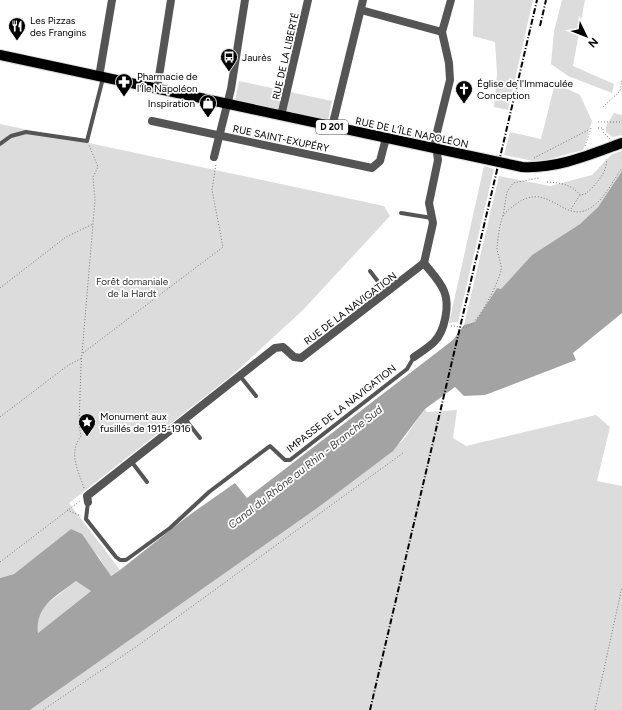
<svg xmlns="http://www.w3.org/2000/svg" width="622" height="710" viewBox="0 0 622 710" font-family="Figtree,sans-serif">
  <style>
    .green { fill: #dcdcdc }
    .water { fill: #a3a3a3; fill-rule: evenodd }
    .lines { fill: none; stroke-linecap: round; stroke-linejoin: round }
    .primary-casing { stroke: #dbdbdb; stroke-width: 12 }
    .path { stroke: #777; stroke-width: 1; stroke-dasharray: 1 2; stroke-linecap: butt }
    .service { stroke: #555; stroke-width: 4 }
    .minor { stroke: #555; stroke-width: 8 }
    .primary { stroke: #000; stroke-width: 10 }
    .rail { stroke: #000; stroke-width: 2; stroke-dasharray: 6 2 1 2; stroke-linecap: butt }
    .labels { text-anchor: middle; stroke-width: 3.5; stroke-linejoin: round; paint-order: stroke }
    .shield { fill: #fff; stroke: #4c4c4c; stroke-width: 1 }
    .shield-label { font-size: 9px; font-weight: bold; fill: #000 }
    .poi-label { font-size: 10px; fill: #000; stroke: #fff; text-anchor: start }
    .street-label { font-size: 10px; fill: #000; stroke: #fff }
    .park-label { font-size: 10px; fill: #333; stroke: #fff }
    .water-label { font-size: 11px; font-style: italic; fill: #444; stroke: #fff }
  </style>
  <rect width="100%" height="100%" fill="#fff"/>
  <!-- green -->
  <g class="green">
    <polygon points="474,0 533,0 508,110 494,107 497,74 495,42 473,36"/>
    <polygon points="562,0 585,0 573,66 614,84 612,93 568,76 551,64 554,31"/>
    <polygon points="239,81 332,101 328,120 235,100"/>
    <polygon points="555,83 580,95 592,121 583,150 546,160 533,161 504,155 510,132 541,139"/>
    <polygon points="614,113 622,115 622,135 613,137 606,132 606,126"/>
    <polygon points="0,124 384,206 390,216 303,310 230,377 69,503 120,570 110,576 99,557 71,529 14,574 0,578"/>
    <polygon points="622,151 622,171 598,207 580,224 532,255 501,289 497,288 475,322 464,325 499,176 550,186 592,175 612,154"/>
    <polygon points="484,166 494,169 458,322 449,323"/>
    <polygon points="425,409 427,412 457,410 453,438 466,446 596,415 610,427 597,481 622,486 622,710 30,710 316,509 403,440"/>
    <polygon points="76,581 92,590 38,633 38,619 42,608"/>
  </g>
  <!-- water -->
  <path class="water" d="M622,171V313L573,353L576,360L485,395L464,396L455,387L425,409L393,451L316,509L30,710H0V578L14,574L71,529L82,534L111,576L120,570L188,516L235,483L247,498L453,340L464,325L475,322L497,288L501,289L532,255L580,224L598,207ZM76,581L91,591L38,633C35,605 57,596 76,581Z"/>
  <g class="lines">
    <!-- primary casing -->
    <g class="primary-casing">
      <path id="primary" d="M0,55L522,167C557,169 589,155 622,143"/>
    </g>
    <!-- path -->
    <g class="path">
      <polyline points="603,107 620,91 622,80"/>
      <polyline points="598,122 622,122"/>
      <polyline points="598,128 603,128 603,132 610,139"/>
      <polyline points="585,146 591,128"/>
      <polyline points="534,158 590,129"/>
      <path d="M547,182C561,183 571,184 580,195L585,194C594,187 609,171 606,159"/>
      <polyline points="571,209 580,195"/>
      <polyline points="503,216 507,192 513,183 539,178"/>
      <polyline points="0,288 66,237 93,224"/>
      <path d="M451,326C456,326 462,328 467,327C478,324 499,282 501,270C502,264 498,256 497,249C497,244 500,221 503,216C505,212 512,207 516,204C546,182 561,218 584,211C602,205 612,182 622,168"/>
      <polyline points="83,353 223,247 212,190 216,164"/>
      <polyline points="0,417 67,366 82,358"/>
      <path d="M84,488C78,469 68,454 81,436L79,425L81,366L95,200L93,177L98,167L89,145"/>
      <polyline points="67,510 81,516"/>
      <polyline points="0,562 80,501"/>
      <polyline points="43,710 143,642 403,453"/>
      <polyline points="595,710 622,587"/>
    </g>
    <!-- service -->
    <g class="service">
      <polyline points="0,144 11,136 26,132 87,141 103,78"/>
      <polyline points="401,213 432,218"/>
      <polyline points="370,271 386,292"/>
      <polyline points="240,376 256,396"/>
      <polyline points="185,419 200,438"/>
      <polyline points="131,461 147,482"/>
      <polyline points="88,502 86,519 116,557 120,560 126,560 170,528 209,492 270,446 285,460 290,460 407,369 414,357"/>
    </g>
    <!-- minor -->
    <g class="minor">
      <polyline points="361,10 442,32"/>
      <polyline points="99,77 112,0"/>
      <polyline points="157,89 171,0"/>
      <polyline points="281,116 308,0"/>
      <polyline points="152,121 372,168 380,161 386,138"/>
      <polyline points="332,127 363,0"/>
      <polyline points="214,157 231,89 245,0"/>
      <path d="M414,357C421,352 429,347 434,342C445,331 450,305 444,291C440,281 430,271 424,263"/>
      <polyline points="88,502 87,496 275,348 283,347 294,357 301,358 424,263 433,223 429,203 438,160 435,140 450,80 449,63 442,32 451,0"/>
    </g>
    <!-- primary -->
    <use href="#primary" class="primary"/>
    <!-- rail -->
    <g class="rail">
      <polyline points="540,26 546,0"/>
      <polyline points="370,710 537,0"/>
    </g>
  </g>
  <!-- icons -->
  <defs>
    <g id="restaurant-pin" transform="scale(0.9)"><path d="M0 17L-7.5 6A9.5 9.5 0 1 1 7.5 6Z" fill="#000" stroke="#fff"/><path d="M-5-6h1v4h1v-4h1v4h1v-4h1v5L-1.5 .5V6h-2V.5L-5-1ZM5-6V6H3V1.5H1.5Q1.5-4 5-6Z" fill="#fff"/></g>
    <g id="bus-pin" transform="scale(0.9)"><path d="M0 17L-7.5 6A9.5 9.5 0 1 1 7.5 6Z" fill="#000" stroke="#fff"/><path d="M-5-6H5V4H4V6H2V4H-2V6H-4V4H-5ZM-3.5-4V0h7V-4ZM-3.5 1.2v1.5H-2V1.2ZM2 1.2v1.5H3.5V1.2Z" fill="#fff"/></g>
    <g id="pharmacy-pin" transform="scale(0.9)"><path d="M0 17L-7.5 6A9.5 9.5 0 1 1 7.5 6Z" fill="#000" stroke="#fff"/><path d="M-2-6h4v4h4v4h-4v4h-4v-4h-4v-4h4Z" fill="#fff"/></g>
    <g id="church-pin" transform="scale(0.9)"><path d="M0 17L-7.5 6A9.5 9.5 0 1 1 7.5 6Z" fill="#000" stroke="#fff"/><path d="M-1.2-6h2.4v3.5h3.3v2.4h-3.3V6h-2.4V-.1h-3.3v-2.4h3.3Z" fill="#fff"/></g>
    <g id="shop-pin" transform="scale(0.9)"><path d="M0 17L-7.5 6A9.5 9.5 0 1 1 7.5 6Z" fill="#000" stroke="#fff"/><path d="M-5-2.5h2.3a2.7 3.5 0 0 1 5.4 0H5L5.5 6h-11ZM-1.5-2.5h3a1.5 2.3 0 0 0-3 0Z" fill="#fff"/></g>
    <g id="sight-pin" transform="scale(0.9)"><path d="M0 17L-7.5 6A9.5 9.5 0 1 1 7.5 6Z" fill="#000" stroke="#fff"/><path d="M0-6L1.8-2.2L6-1.7L2.9 1.2L3.7 5.4L0 3.3L-3.7 5.4L-2.9 1.2L-6-1.7L-1.8-2.2Z" fill="#fff"/></g>
  </defs>
  <g fill-rule="evenodd">
    <use href="#restaurant-pin" x="17" y="26"/>
    <use href="#bus-pin" x="229" y="57"/>
    <use href="#pharmacy-pin" x="124" y="82"/>
    <use href="#church-pin" x="464" y="89"/>
    <use href="#shop-pin" x="208" y="103"/>
    <use href="#sight-pin" x="87" y="422"/>
  </g>
  <g class="labels">
    <!-- shield labels -->
    <rect class="shield" x="316" y="120" width="32" height="14" rx="3"/>
    <g class="shield-label">
      <text x="332" y="130">D 201</text>
    </g>
    <!-- poi labels -->
    <g class="poi-label">
      <text x="30" y="24">Les Pizzas<tspan x="30" dy="12">des Frangins</tspan></text>
      <text x="242" y="61">Jaurès</text>
      <text x="137" y="80">Pharmacie de<tspan x="137" dy="12">l'Île Napoléon</tspan></text>
      <text x="477" y="87">Église de l'Immaculée<tspan x="477" dy="12">Conception</tspan></text>
      <text x="195" y="107" text-anchor="end">Inspiration</text>
      <text x="100" y="420">Monument aux<tspan x="100" dy="12">fusillés de 1915-1916</tspan></text>
    </g>
    <!-- street labels -->
    <g class="street-label">
      <text transform="translate(285 56) rotate(-77)" y="4">RUE DE LA LIBERTÉ</text>
      <text transform="translate(412 132) rotate(12)" y="4">RUE DE L'ÎLE NAPOLÉON</text>
      <text transform="translate(281 138) rotate(12)" y="4">RUE SAINT-EXUPÉRY</text>
      <text transform="translate(350 308) rotate(-37)" y="4">RUE DE LA NAVIGATION</text>
      <text transform="translate(341 408) rotate(-38)" y="4">IMPASSE DE LA NAVIGATION</text>
    </g>
    <!-- park labels -->
    <g class="park-label">
      <text x="132" y="285">Forêt domaniale<tspan x="132" dy="12">de la Hardt</tspan></text>
    </g>
    <!-- water labels -->
    <g class="water-label">
      <text transform="translate(305 467) rotate(-38)" y="4">Canal du Rhône au Rhin - Branche Sud</text>
    </g>
  </g>
  <!-- north arrow -->
  <g transform="translate(586 36) rotate(133)" stroke="#ffffff" stroke-width="3" paint-order="stroke">
  <path d="M0-3L7 15L0 10L-7 15Z" fill="#000000"/>
  <text y="-6" font-size="11" font-weight="bold" text-anchor="middle" fill="#000000">N</text>
  </g>
</svg>
